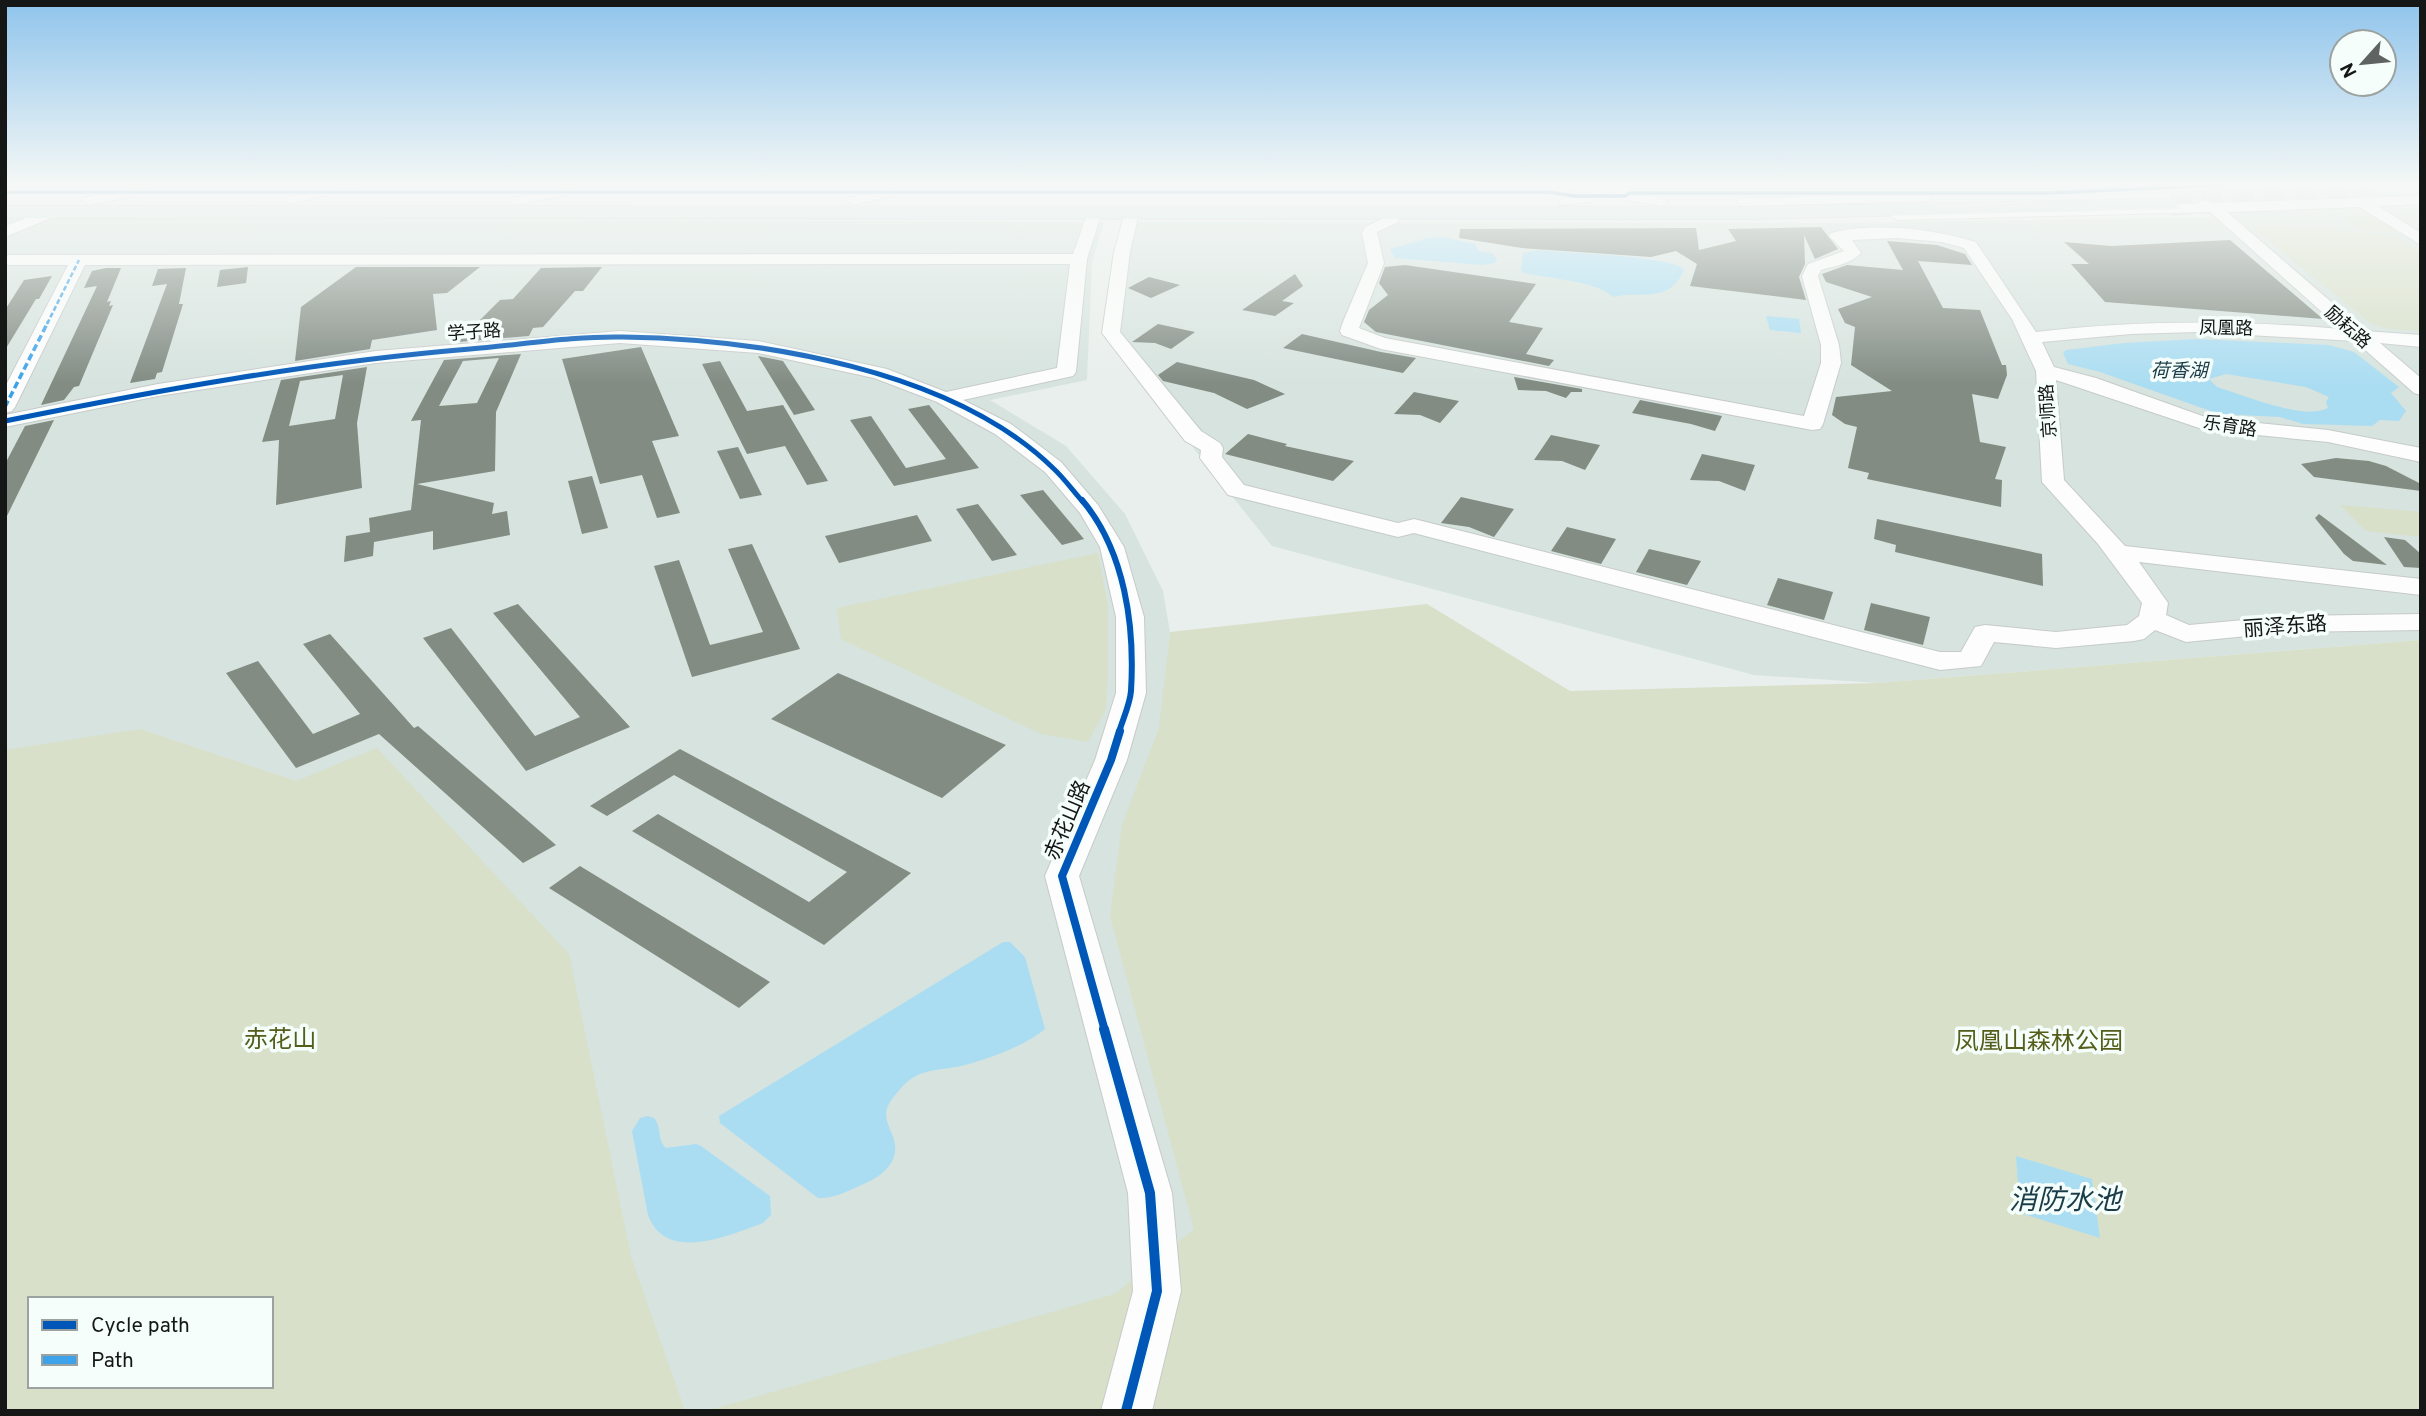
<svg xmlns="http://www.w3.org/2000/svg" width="2426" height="1416" viewBox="0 0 2426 1416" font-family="Overpass,'Noto Sans SC',sans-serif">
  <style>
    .built { fill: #d6e3de; fill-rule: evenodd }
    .green { fill: #d8e0c9; fill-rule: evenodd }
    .water { fill: #abddf2; fill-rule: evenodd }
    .building { fill: #828c83; fill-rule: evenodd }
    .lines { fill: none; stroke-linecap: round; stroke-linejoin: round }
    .highway-tunnel { stroke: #c9cfcc; stroke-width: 21; stroke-dasharray: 21 10; stroke-linecap: butt }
    .minor-casing { stroke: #c6cbc9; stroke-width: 2 }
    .highway-casing { stroke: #c8cbc9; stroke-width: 2 }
    .minor { fill: #fcfdfc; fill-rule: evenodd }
    .highway { fill: #d3e6e7; fill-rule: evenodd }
    .quiet-far1 { stroke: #3da2ea; stroke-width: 2.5; stroke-dasharray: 5 2.5; stroke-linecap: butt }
    .quiet { stroke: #3da2ea; stroke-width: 3.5; stroke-dasharray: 7 3.5; stroke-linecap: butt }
    .cycleway-far4-casing { stroke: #f5fefb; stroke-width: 6 }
    .cycleway-far3-casing { stroke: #f5fefb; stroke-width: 8 }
    .cycleway-far2-casing { stroke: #f5fefb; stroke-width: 10 }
    .cycleway-far1-casing { stroke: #f5fefb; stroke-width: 12 }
    .cycleway-casing { stroke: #f5fefb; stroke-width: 15 }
    .cycleway-far4 { stroke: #0057b8; stroke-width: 3.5 }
    .cycleway-far3 { stroke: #0057b8; stroke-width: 5 }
    .cycleway-far2 { stroke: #0057b8; stroke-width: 6 }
    .cycleway-far1 { stroke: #0057b8; stroke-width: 8 }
    .cycleway { stroke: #0057b8; stroke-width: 10 }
    .labels { text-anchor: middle; stroke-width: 7; stroke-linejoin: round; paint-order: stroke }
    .far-street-label { font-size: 18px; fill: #141716; stroke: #f5fefb }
    .far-water-label { font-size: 19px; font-style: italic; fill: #1a3b48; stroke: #f5fefb }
    .street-label { font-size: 21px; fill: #141716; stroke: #f5fefb }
    .near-park-label { font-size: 24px; fill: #545d1a; stroke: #f5fefb }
    .near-water-label { font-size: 28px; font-style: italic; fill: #1a3b48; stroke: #f5fefb }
  </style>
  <rect width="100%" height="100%" fill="#e9efec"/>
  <!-- built -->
  <g class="built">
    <polygon points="2193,185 2341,185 2408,209 2421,208 2421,640 1878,683 1754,675 1272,546 1103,335 1111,263 1122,222 1834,223 2212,217 2204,209 2152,187"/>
    <path d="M5,218L1104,222L1092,262L1087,380L990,400L1066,446L1125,514L1163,591L1170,632L1160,728L2308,1411H5ZM30,1299H271V1386H30Z"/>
  </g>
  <!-- green -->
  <g class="green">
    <polygon points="2363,215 2376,217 2400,232 2360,230 2340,216"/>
    <polygon points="2252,227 2314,228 2395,236 2421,252 2421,331 2389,329 2370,323"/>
    <polygon points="2340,505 2421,512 2421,537 2366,531"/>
    <polygon points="1098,553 1108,607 1108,668 1106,709 1088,742 1041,734 841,639 837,608"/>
    <polygon points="1427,604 1570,691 1878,683 2421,640 2421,1411 706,1411 1115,1294 1194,1229 1110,916 1122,825 1159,728 1170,632"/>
    <path d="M140,729L296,781L377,748L569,954L631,1257L685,1411H5V750ZM30,1299H271V1386H30Z"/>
  </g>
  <!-- water -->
  <g class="water">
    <polygon points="5,185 2134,185 2029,190 991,192 5,188"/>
    <polygon points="1443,237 1475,244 1478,251 1492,253 1497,259 1495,263 1482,265 1395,258 1390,249 1427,238"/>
    <path d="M1539,250C1562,253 1676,256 1684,270C1669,305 1640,290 1613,297C1597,281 1547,278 1524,273L1521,270L1523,253Z"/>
    <polygon points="1766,316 1799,319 1801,333 1770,330"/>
    <path d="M2197,339L2329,345L2354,352L2399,387L2391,393L2406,411L2399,421L2380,420L2372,426L2303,424L2280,417L2219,414L2100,372L2068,364L2063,353L2066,350L2124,343ZM2226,374L2306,387L2329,397L2326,402L2328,408C2304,421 2244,395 2217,387L2209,379Z"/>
    <path d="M1003,942H1010L1025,957L1045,1029C1023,1047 988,1059 961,1066C938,1071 919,1068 902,1087C896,1094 886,1104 886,1114C886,1123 892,1132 894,1140C901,1164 878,1179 859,1186C846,1192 832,1199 818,1198L720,1123L719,1116Z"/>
    <path d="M648,1116L654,1118C662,1127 657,1140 666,1148L696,1144L701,1146L770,1196L771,1215L763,1223C727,1236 666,1263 648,1215L632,1131L640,1118Z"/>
    <polygon points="2016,1156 2092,1179 2100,1238 2020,1213"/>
  </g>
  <!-- building -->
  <g class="building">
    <polygon points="1821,227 1838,249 1815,259 1804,235 1805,264 1799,277 1806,300 1690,286 1697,264 1676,251 1651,257 1522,248 1459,238 1460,229 1696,228 1699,250 1736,241 1728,229"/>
    <polygon points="2230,240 2323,319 2105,302 2071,264 2089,264 2064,242 2112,246"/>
    <polygon points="1887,241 1937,245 1965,254 1972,265 1918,261 1943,308 1980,310 2002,365 2006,365 2007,375 1998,399 1972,394 1980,442 2006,447 1995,479 2002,480 2001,507 1867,479 1869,473 1848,468 1857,427 1845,424 1832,415 1836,397 1892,391 1851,365 1855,327 1845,323 1838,309 1872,297 1826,282 1822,274 1847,265 1903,270"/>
    <polygon points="1405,265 1536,284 1509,322 1543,328 1526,354 1554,360 1549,366 1376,332 1364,322 1369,310 1388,295 1379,283 1385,267"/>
    <polygon points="248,267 246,283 217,287 220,270"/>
    <polygon points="356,267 480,267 447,293 433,294 437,330 372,340 370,349 295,361 301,307"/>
    <polygon points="602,267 583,291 575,291 543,327 533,328 529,336 458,342 500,300 513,299 541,268"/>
    <polygon points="106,268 121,268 107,302 111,301 109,306 113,305 79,386 74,387 64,400 41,405 97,286 84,288 92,271"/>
    <polygon points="186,268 179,304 183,304 162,372 157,373 155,379 130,383 167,284 152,286 158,269"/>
    <polygon points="1295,274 1303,286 1282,301 1294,303 1275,316 1242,310"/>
    <polygon points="52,276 39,299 36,299 5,350 5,310 24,280"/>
    <polygon points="1149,277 1180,285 1151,298 1128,288"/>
    <polygon points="1158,324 1195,332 1171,349 1155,343 1132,342"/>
    <polygon points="1302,334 1381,352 1416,358 1403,373 1283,348"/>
    <polygon points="641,347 679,436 652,441 680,513 657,518 642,475 600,484 562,359"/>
    <path d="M521,354L496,412L495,471L417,484L494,503L492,514L507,511L510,535L433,550V531L374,542L373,556L344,562L346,536L370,532L369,518L411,510L421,420L411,421L444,360ZM499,358L477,403L439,406L463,361Z"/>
    <polygon points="758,356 783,361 815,410 794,415"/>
    <polygon points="720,361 747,411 783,405 828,481 807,485 785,446 747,454 702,364"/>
    <polygon points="1177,362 1254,380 1285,394 1247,409 1214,393 1163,381 1158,375"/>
    <path d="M367,367L357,423L362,488L276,505L279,440L262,442L281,380ZM343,375L335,419L289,426L300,381Z"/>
    <polygon points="1514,377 1582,389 1582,392 1571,392 1566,398 1546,391 1518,390"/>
    <polygon points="1414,392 1459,401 1440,423 1420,415 1394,414"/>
    <polygon points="1640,400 1722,416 1715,431 1691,424 1632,413"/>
    <polygon points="929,405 979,468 894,486 850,420 871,416 906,468 946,459 908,409"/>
    <polygon points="54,420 5,520 5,464 25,426"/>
    <polygon points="1248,434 1287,444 1285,446 1354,461 1333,481 1225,454"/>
    <polygon points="1551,435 1600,445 1585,470 1562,461 1534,460"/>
    <polygon points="738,447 762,495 740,499 717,451"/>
    <polygon points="1702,454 1755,465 1745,491 1719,481 1690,480"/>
    <polygon points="2336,458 2369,461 2386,466 2421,484 2421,491 2314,477 2301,464"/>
    <polygon points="592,476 608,528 582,534 568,481"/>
    <polygon points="1043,490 1084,539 1062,545 1020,495"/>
    <polygon points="1461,497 1514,509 1494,537 1469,527 1441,523"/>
    <polygon points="978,504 1017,555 992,561 956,509"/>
    <polygon points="2319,514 2387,565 2353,561 2344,554 2315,518"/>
    <polygon points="917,515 932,541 839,563 825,536"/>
    <polygon points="1877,519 2042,554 2043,586 1895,552 1896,545 1874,539"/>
    <polygon points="1567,527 1616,539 1601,564 1551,551"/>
    <polygon points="2384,537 2405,540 2421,554 2421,568 2404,567"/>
    <polygon points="752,544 800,649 692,677 654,566 679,560 710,645 763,632 728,549"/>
    <polygon points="1649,549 1701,561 1687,585 1636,572"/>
    <polygon points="1778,578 1833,592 1824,620 1767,605"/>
    <polygon points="1871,603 1930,617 1923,645 1864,630"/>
    <polygon points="518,604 630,727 526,771 423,638 451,628 535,736 580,717 493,613"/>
    <polygon points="330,634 414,728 418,726 556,845 523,863 379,734 296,768 226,673 258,661 313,734 360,714 303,644"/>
    <polygon points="838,673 1006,745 942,798 771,719"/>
    <polygon points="680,749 911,873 824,945 632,831 658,814 809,902 847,872 674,775 607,816 590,806"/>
    <polygon points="580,866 770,982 739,1008 549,888"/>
  </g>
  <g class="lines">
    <!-- highway-tunnel -->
    <polyline class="highway-tunnel" points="2171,205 2396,196"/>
    <!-- minor casing -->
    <g class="minor-casing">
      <g id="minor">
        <polygon points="131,185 151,185 129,197 89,205 82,201 84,198"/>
        <polygon points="337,185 365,185 292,204 285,200 287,197"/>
        <polygon points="558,185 575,185 562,196 516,205 509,201 511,198 552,190"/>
        <polygon points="884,185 899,185 891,196 854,205 847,201 849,198 881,190"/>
        <polygon points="1576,185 1590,185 1594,192 1591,202 1561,205 1559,202 1561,199 1579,196"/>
        <polygon points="1610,185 1625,185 1630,192 1661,198 1668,202 1661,206 1620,199"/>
        <polygon points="1924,194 1929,195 1931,198 1929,201 1743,206 1736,202 1743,198"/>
        <path d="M2421,196V204L2378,206L2421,233V245L2359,207L2227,212L2365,331L2421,335V347L2380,343L2421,378V395L2414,393L2355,341L2197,332L2131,334L2042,342L2054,367L2096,378L2208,418L2328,430L2421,448V462L2328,442L2205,430L2056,380L2064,480L2125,546L2421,579V595L2139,562L2168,603L2166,615L2189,625L2289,616L2421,614V630L2289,632L2186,642L2155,630L2144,639L2134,641L2056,648L1994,642L1981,666L1940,670L1414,533L1398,537L1228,495L1200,458L1201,450L1185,441L1102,333L1114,252L1125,212L1127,209H1137L1139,212L1130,252L1120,332L1201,431L1220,443L1223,448L1222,457L1244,485L1398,523L1414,519L1940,652H1961L1975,627L1985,625L2056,632L2127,625L2139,616L2142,603L2098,544L2042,482L2036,371L2012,319L1964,248L1942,242L1897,238L1852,240L1861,253C1851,264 1835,266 1821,270L1818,276L1839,345L1841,363L1823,424L1820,429L1812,430L1381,349L1342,335L1340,331L1343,322L1368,263L1362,234L1365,227L1386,217L1388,210H1398L1400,213L1398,222L1377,232L1384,263L1359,328L1385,338L1804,416L1821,363V345L1802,276L1808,264L1844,251L1829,236L1831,233C1874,222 1934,229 1976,242L2036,332C2139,320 2239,320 2341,329L2210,212L1897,220L1890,216L1897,212L2196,204L2203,200L2215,203Z"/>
        <polygon points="53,208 58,209 60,212 58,215 5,237 5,226"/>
        <polygon points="1095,208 1102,212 1087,259 1076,372 1073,376 963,400 1011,424 1061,462 1098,505 1124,547 1144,617 1146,693 1127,760 1079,876 1172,1193 1181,1291 1152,1411 1101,1411 1133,1291 1128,1193 1045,876 1095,760 1116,693 1116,617 1100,547 1080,513 1045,472 995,434 937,402 874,378 758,353 620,343 376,363 158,396 5,427 5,415 158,384 376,351 620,331 758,341 887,369 946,392 1057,368 1070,264 85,265 15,407 12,411 5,413 5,387 68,265 5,265 5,255 1073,254 1088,212"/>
      </g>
    </g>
    <!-- highway casing -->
    <g class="highway-casing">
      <g id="highway">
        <polygon points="2421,185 2421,193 2379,196 2370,190 2375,185"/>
        <polygon points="2171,199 2180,205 2178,209 1746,219 5,218 5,206 1746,207"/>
      </g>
    </g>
    <!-- minor -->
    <use href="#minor" class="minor"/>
    <!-- highway -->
    <use href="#highway" class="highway"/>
    <!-- quiet-far1 -->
    <polyline class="quiet-far1" points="47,324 79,260"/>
    <!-- quiet -->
    <polyline class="quiet" points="5,407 48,322"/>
    <!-- cycleway-far4 casing -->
    <g class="cycleway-far4-casing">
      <polyline id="cycleway-far4" points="5,192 1549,192 1575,196 1625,196 1629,193 2050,193 2220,185"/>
    </g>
    <!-- cycleway-far3 casing -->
    <g class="cycleway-far3-casing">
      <path id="cycleway-far3" d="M5,421C159,390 313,362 470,349C520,345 572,336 623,337C759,339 951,369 1053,468C1064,478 1073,491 1083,502"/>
    </g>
    <!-- cycleway-far2 casing -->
    <g class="cycleway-far2-casing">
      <path id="cycleway-far2" d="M1082,500C1125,551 1135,626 1131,691C1130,704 1123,719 1119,732"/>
    </g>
    <!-- cycleway-far1 casing -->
    <g class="cycleway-far1-casing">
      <polyline id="cycleway-far1" points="1105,1031 1062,876 1111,760 1120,731"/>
    </g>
    <!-- cycleway casing -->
    <g class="cycleway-casing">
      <polyline id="cycleway" points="1104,1029 1150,1193 1157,1291 1126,1411"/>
    </g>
    <!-- cycleway-far4 -->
    <use href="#cycleway-far4" class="cycleway-far4"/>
    <!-- cycleway-far3 -->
    <use href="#cycleway-far3" class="cycleway-far3"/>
    <!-- cycleway-far2 -->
    <use href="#cycleway-far2" class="cycleway-far2"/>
    <!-- cycleway-far1 -->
    <use href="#cycleway-far1" class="cycleway-far1"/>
    <!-- cycleway -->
    <use href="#cycleway" class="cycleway"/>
  </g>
  <!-- sky -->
  <linearGradient id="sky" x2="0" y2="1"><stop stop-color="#8fc4ec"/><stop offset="0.48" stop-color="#f5f8f6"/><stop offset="1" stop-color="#f5f8f6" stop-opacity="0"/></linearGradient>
  <rect width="2426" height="384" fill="url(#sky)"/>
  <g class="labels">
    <!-- far-street labels -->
    <g class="far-street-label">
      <text transform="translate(2348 327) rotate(41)" y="6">励耘路</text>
      <text transform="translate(2226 328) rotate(1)" y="6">凤凰路</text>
      <text transform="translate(474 332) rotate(-4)" y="6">学子路</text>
      <text transform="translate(2048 411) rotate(-94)" y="6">京师路</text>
      <text transform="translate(2230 426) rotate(9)" y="6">乐育路</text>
    </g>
    <!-- far-water labels -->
    <g class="far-water-label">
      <text x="2179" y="377">荷香湖</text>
    </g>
    <!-- street labels -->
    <g class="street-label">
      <text transform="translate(2285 626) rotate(-4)" y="7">丽泽东路</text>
      <text transform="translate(1067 820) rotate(-67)" y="7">赤花山路</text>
    </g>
    <!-- near-park labels -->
    <g class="near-park-label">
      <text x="280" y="1047">赤花山</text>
      <text x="2039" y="1049">凤凰山森林公园</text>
    </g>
    <!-- near-water labels -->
    <g class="near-water-label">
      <text x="2065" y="1209">消防水池</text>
    </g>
  </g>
  <!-- border -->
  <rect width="2426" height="1416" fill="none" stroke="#141716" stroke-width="14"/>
  <!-- legend -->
  <rect x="28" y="1297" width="245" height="91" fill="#f5fefb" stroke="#9ba29f" stroke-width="2"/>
  <rect x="42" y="1320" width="35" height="10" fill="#0057b8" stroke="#9ba29f" stroke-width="2"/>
  <text x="91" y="1332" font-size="21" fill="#141716">Cycle path</text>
  <rect x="42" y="1355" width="35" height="10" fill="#3da2ea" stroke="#9ba29f" stroke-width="2"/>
  <text x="91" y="1367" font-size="21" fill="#141716">Path</text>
  <!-- north arrow -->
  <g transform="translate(2363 63) rotate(243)"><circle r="33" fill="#f5fefb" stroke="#9ba29f" stroke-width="2"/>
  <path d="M0-5L12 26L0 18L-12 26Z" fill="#5f6361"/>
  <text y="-10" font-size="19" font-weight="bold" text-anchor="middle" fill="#141716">N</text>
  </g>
</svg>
